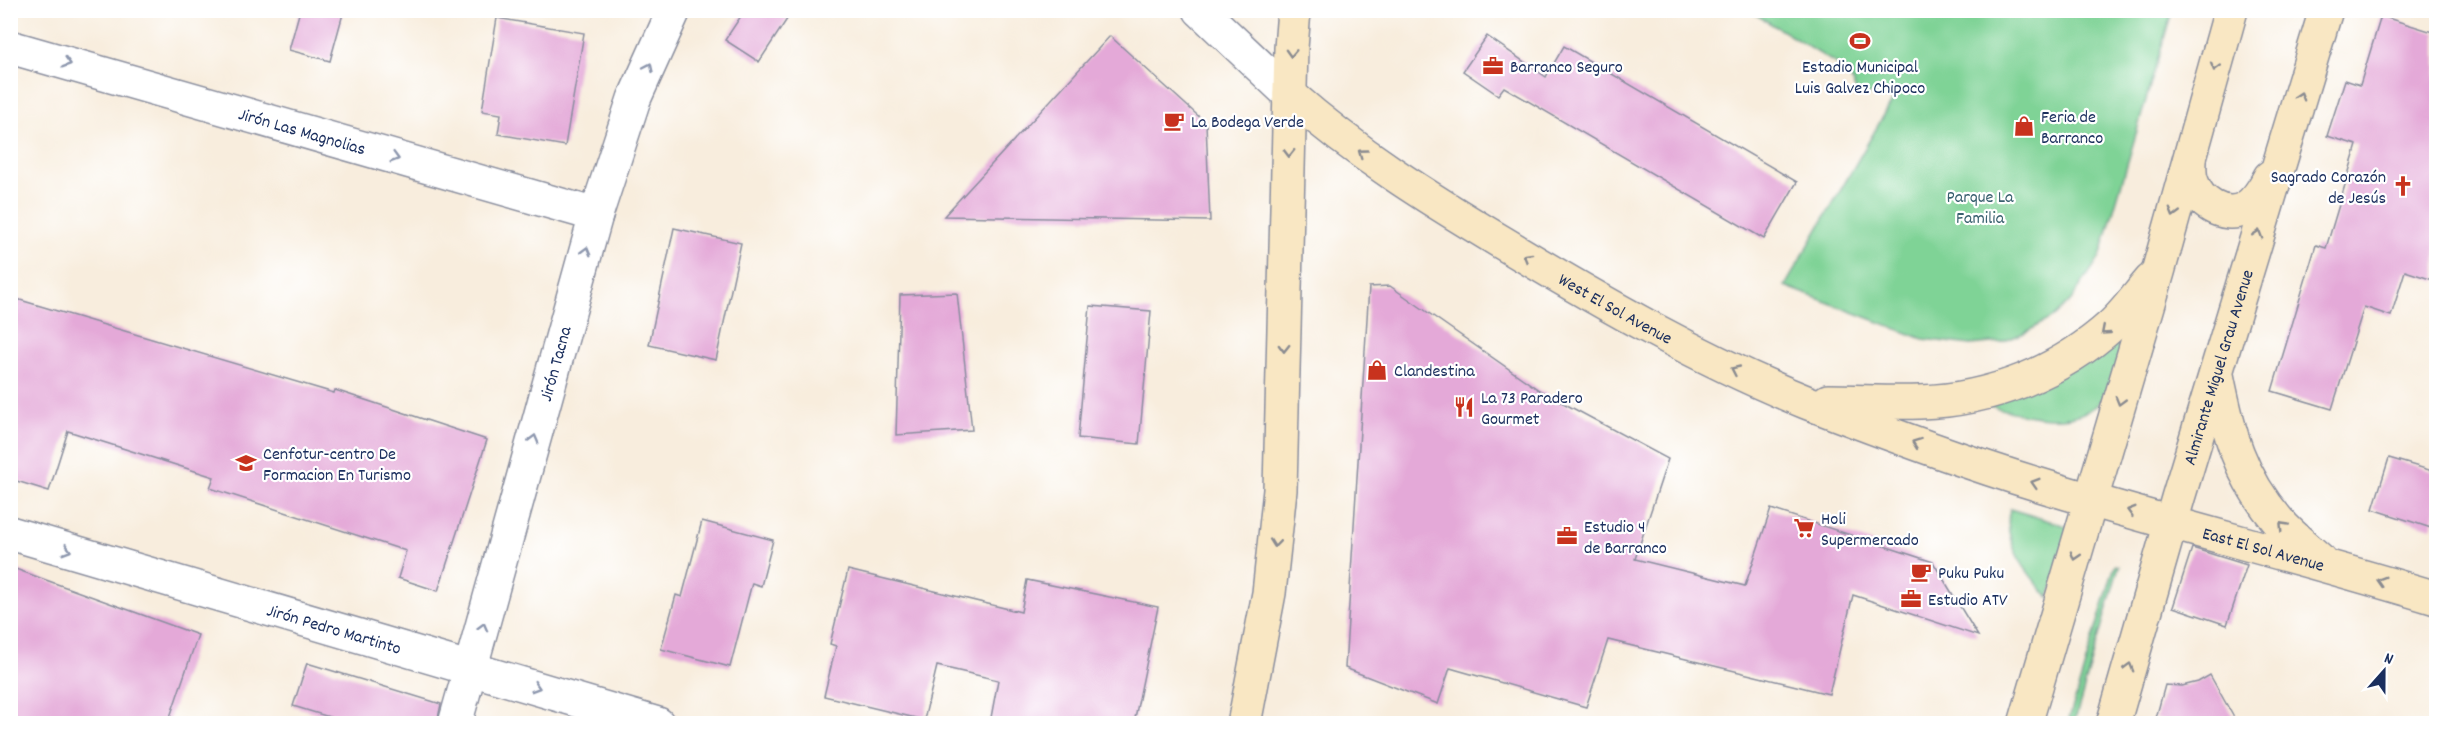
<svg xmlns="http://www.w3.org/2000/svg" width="2447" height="734" viewBox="0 0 2447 734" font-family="Dekko,sans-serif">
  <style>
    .green { fill: #7fd396; stroke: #4d817a; stroke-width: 1.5 }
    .building { fill: #e4a9d8 }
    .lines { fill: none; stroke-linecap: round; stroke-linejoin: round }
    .street-casing { stroke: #8a8e9e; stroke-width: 36 }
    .secondary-casing { stroke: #8a8e9e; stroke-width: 36 }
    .street { stroke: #fff; stroke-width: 33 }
    .secondary { stroke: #f9e7c3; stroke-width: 33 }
    .oneway { stroke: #8a8b90 }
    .oneway2 { stroke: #8d97ae }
    .labels { text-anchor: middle; stroke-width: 4.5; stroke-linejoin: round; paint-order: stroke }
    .poi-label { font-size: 18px; fill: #1b2f5e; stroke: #fff; text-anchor: start }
    .street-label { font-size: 18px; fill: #1b2f5e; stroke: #fff }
    .park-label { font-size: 18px; fill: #39606f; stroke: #fff }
  </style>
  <rect width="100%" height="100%" fill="#fff"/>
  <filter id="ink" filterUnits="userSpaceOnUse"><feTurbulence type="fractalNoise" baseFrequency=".0167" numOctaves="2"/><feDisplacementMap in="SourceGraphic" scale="12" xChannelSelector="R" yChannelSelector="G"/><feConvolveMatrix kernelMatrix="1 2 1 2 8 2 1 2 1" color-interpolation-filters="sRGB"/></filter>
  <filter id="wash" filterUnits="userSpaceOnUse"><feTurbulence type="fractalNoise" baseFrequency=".008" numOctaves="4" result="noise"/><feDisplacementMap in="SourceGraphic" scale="24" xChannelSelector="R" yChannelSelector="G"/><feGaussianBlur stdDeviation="1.35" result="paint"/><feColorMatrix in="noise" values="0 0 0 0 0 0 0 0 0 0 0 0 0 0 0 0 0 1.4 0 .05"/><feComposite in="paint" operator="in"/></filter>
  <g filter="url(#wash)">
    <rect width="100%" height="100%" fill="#f8eddd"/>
    <!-- green -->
    <g class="green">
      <polygon points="1750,11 2172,11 2100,257 2071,300 2055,316 2024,333 2002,342 1970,345 1923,339 1785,286 1898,91 1858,96 1848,71"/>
      <path d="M2129,328C2126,343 2124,362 2118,377C2091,438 2029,417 1980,403Z"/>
      <path d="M2010,509L2073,528L2049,598C2028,574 2001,543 2010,509Z"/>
      <polygon points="2115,565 2119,566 2074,723 2068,723"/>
    </g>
    <g id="blocks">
      <!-- building -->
      <g class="building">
        <polygon points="300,10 344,10 330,61 289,50"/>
        <polygon points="745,10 793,10 759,62 725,40"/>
        <polygon points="2381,16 2436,33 2436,281 2405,271 2391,316 2364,307 2332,409 2272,391 2316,245 2326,248 2357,145 2327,136 2345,80 2360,85"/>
        <polygon points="497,18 584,33 565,146 498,134 501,114 482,111"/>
        <polygon points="1110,36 1206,123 1210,221 944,216"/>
        <polygon points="1487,36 1546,77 1564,46 1797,182 1764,239 1504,87 1498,95 1463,71"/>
        <polygon points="674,228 741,243 716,360 649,345"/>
        <polygon points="1390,286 1539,390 1668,459 1635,559 1745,586 1771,509 1933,562 1978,636 1853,595 1829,694 1608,640 1586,707 1450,668 1438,704 1345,668 1369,287"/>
        <polygon points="957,293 972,430 896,435 900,295"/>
        <polygon points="10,297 334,393 335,390 487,440 438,591 398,578 406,551 210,488 214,477 68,431 49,491 10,479"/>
        <polygon points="1090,306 1151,311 1139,444 1078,438"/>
        <polygon points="2389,458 2436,472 2436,509 2431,528 2373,509"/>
        <polygon points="702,521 773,540 761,586 752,583 730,667 661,649 676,595 682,597"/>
        <polygon points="2192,548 2247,565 2227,625 2173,607"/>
        <polygon points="10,567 198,635 168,723 10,723"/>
        <polygon points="848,570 1021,612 1027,580 1158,607 1134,723 990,723 998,680 937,666 924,720 824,696 836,646 830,644"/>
        <polygon points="307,663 441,704 437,723 349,723 293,706"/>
        <polygon points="2210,675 2237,723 2175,723 2156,718 2165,685 2182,686 2198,682"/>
      </g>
    </g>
  </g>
  <g filter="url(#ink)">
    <use href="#blocks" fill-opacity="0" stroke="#8a8e9e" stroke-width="1.5"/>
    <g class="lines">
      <!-- street casing -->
      <g class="street-casing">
        <g id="street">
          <polyline points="1200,10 1290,95"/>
          <path id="s1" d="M10,47L596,215"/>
          <path id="s2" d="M10,533L658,724"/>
          <path id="s3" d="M455,724L596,215L634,99L674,10"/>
        </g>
      </g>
      <!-- secondary casing -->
      <g class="secondary-casing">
        <g id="secondary">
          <path id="s4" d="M1290,95C1356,153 1428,198 1503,243C1599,301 1702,360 1806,402C1883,432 1961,461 2040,485C2171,525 2305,558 2436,598"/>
          <path d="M2190,159C2190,166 2189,175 2192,182C2198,202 2223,219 2244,209C2256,202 2264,189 2270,177"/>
          <path d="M2217,375C2229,435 2239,475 2279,522C2291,536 2307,548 2320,560"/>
          <path d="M1828,401C1859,401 1889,403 1920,402C1991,400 2060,372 2112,325C2126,312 2138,295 2151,280"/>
          <polyline points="1244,724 1269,593 1280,490 1291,48 1294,10"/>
          <polyline points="2025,724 2158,272 2231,10"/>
          <path id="s5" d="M2113,724L2178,498L2326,10"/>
        </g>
      </g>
      <!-- street -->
      <use href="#street" class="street"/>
      <!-- secondary -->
      <use href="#secondary" class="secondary"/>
    </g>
    <!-- one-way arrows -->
    <defs><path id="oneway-chevron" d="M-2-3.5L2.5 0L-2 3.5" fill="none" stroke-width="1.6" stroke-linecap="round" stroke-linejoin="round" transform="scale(1.5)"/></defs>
    <g class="oneway">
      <use href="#oneway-chevron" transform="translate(1291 53) rotate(92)"/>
      <use href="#oneway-chevron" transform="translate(2215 67) rotate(106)"/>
      <use href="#oneway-chevron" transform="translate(2300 96) rotate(-73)"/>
      <use href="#oneway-chevron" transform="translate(1289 153) rotate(91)"/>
      <use href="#oneway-chevron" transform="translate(1362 153) rotate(-144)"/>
      <use href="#oneway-chevron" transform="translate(2174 213) rotate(106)"/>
      <use href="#oneway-chevron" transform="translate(2258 234) rotate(-73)"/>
      <use href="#oneway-chevron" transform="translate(1527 257) rotate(-150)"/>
      <use href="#oneway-chevron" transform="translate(2105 331) rotate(139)"/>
      <use href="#oneway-chevron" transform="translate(1284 348) rotate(91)"/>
      <use href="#oneway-chevron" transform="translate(1735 370) rotate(-155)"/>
      <use href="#oneway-chevron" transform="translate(2120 401) rotate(106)"/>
      <use href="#oneway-chevron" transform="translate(1916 443) rotate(-160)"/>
      <use href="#oneway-chevron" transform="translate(2035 483) rotate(-163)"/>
      <use href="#oneway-chevron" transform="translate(2131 511) rotate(-164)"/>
      <use href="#oneway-chevron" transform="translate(2283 526) rotate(-134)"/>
      <use href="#oneway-chevron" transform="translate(1275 543) rotate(96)"/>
      <use href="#oneway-chevron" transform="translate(2075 556) rotate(107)"/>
      <use href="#oneway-chevron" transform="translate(2381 581) rotate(-163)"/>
      <use href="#oneway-chevron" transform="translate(2129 667) rotate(-74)"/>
    </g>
    <g class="oneway2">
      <use href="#oneway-chevron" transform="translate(67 63) rotate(16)"/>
      <use href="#oneway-chevron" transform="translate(649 67) rotate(-65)"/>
      <use href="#oneway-chevron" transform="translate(395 158) rotate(16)"/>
      <use href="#oneway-chevron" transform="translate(586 251) rotate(-75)"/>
      <use href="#oneway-chevron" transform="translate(534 439) rotate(-75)"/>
      <use href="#oneway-chevron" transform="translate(67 550) rotate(16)"/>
      <use href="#oneway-chevron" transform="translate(483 627) rotate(-75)"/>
      <use href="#oneway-chevron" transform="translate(536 687) rotate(17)"/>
    </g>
  </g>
  <!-- icons -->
  <defs>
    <g id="stadium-bare" transform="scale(1.62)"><path d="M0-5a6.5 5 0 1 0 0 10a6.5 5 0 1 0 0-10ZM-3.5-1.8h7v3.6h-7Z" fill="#c8321e" stroke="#fff" stroke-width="2.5" paint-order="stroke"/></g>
    <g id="office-bare" transform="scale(1.62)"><path d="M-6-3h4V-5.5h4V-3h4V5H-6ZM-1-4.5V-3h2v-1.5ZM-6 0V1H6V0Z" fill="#c8321e" stroke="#fff" stroke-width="2.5" paint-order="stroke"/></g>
    <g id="cafe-bare" transform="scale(1.62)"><path d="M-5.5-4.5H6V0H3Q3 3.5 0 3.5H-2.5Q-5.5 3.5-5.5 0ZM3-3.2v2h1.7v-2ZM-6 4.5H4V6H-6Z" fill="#c8321e" stroke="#fff" stroke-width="2.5" paint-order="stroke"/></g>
    <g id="shop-bare" transform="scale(1.62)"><path d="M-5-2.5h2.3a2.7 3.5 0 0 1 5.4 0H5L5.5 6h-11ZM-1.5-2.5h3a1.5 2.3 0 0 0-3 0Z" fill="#c8321e" stroke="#fff" stroke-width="2.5" paint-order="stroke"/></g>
    <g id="church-bare" transform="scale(1.62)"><path d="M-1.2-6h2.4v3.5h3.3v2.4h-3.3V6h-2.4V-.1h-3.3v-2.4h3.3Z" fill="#c8321e" stroke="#fff" stroke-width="2.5" paint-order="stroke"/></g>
    <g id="restaurant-bare" transform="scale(1.62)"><path d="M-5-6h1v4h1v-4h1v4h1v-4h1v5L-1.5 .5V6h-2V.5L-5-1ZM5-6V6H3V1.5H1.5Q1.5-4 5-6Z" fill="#c8321e" stroke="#fff" stroke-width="2.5" paint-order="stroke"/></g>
    <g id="school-bare" transform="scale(1.62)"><path d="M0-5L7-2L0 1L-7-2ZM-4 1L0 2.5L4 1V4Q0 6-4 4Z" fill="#c8321e" stroke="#fff" stroke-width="2.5" paint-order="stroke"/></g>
    <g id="supermarket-bare" transform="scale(1.62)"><path d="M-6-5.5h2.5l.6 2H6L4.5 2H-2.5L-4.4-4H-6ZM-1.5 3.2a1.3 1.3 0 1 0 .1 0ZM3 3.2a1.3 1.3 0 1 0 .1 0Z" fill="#c8321e" stroke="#fff" stroke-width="2.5" paint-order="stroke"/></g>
  </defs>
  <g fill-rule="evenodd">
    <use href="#stadium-bare" x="1860" y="41"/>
    <use href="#office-bare" x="1493" y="66"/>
    <use href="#cafe-bare" x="1174" y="121"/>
    <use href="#shop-bare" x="2024" y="126"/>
    <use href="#church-bare" x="2403" y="186"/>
    <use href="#shop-bare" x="1377" y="370"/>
    <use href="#restaurant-bare" x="1464" y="407"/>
    <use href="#school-bare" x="246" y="463"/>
    <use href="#supermarket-bare" x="1804" y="528"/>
    <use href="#office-bare" x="1567" y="536"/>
    <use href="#cafe-bare" x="1921" y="572"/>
    <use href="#office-bare" x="1911" y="599"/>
  </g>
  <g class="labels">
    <!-- poi labels -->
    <g class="poi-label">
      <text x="1510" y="72">Barranco Seguro</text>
      <text x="1860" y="72" text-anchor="middle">Estadio Municipal<tspan x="1860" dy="21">Luis Galvez Chipoco</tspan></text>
      <text x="2041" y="122">Feria de<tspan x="2041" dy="21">Barranco</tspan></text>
      <text x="1191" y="127">La Bodega Verde</text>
      <text x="2386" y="182" text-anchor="end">Sagrado Corazón<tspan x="2386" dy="21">de Jesús</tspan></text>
      <text x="1394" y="376">Clandestina</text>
      <text x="1481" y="403">La 73 Paradero<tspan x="1481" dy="21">Gourmet</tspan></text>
      <text x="263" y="459">Cenfotur-centro De<tspan x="263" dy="21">Formacion En Turismo</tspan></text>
      <text x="1821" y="524">Holi<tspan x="1821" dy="21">Supermercado</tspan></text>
      <text x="1584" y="532">Estudio 4<tspan x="1584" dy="21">de Barranco</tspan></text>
      <text x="1938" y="578">Puku Puku</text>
      <text x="1928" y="605">Estudio ATV</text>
    </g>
    <!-- street labels -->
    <g class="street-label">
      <text dy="6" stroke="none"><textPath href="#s1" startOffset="304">Jirón Las Magnolias</textPath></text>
      <text dy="6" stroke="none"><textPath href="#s4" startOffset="390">West El Sol Avenue</textPath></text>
      <text dy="6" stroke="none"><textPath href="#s3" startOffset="374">Jirón Tacna</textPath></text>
      <text dy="6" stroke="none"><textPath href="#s5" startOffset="372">Almirante Miguel Grau Avenue</textPath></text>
      <text dy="6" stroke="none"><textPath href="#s4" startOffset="1083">East El Sol Avenue</textPath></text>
      <text dy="6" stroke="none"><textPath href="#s2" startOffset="338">Jirón Pedro Martinto</textPath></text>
    </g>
    <!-- park labels -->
    <g class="park-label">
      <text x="1980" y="202">Parque La<tspan x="1980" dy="21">Familia</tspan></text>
    </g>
  </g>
  <!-- margin -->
  <rect width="2447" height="734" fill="none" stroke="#fff" stroke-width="36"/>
  <!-- north arrow -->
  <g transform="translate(2384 671) rotate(21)" stroke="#ffffff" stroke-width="4.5" paint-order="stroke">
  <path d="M0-4.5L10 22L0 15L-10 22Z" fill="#1b2f5e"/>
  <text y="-9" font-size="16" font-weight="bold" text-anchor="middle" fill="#1b2f5e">N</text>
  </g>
</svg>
